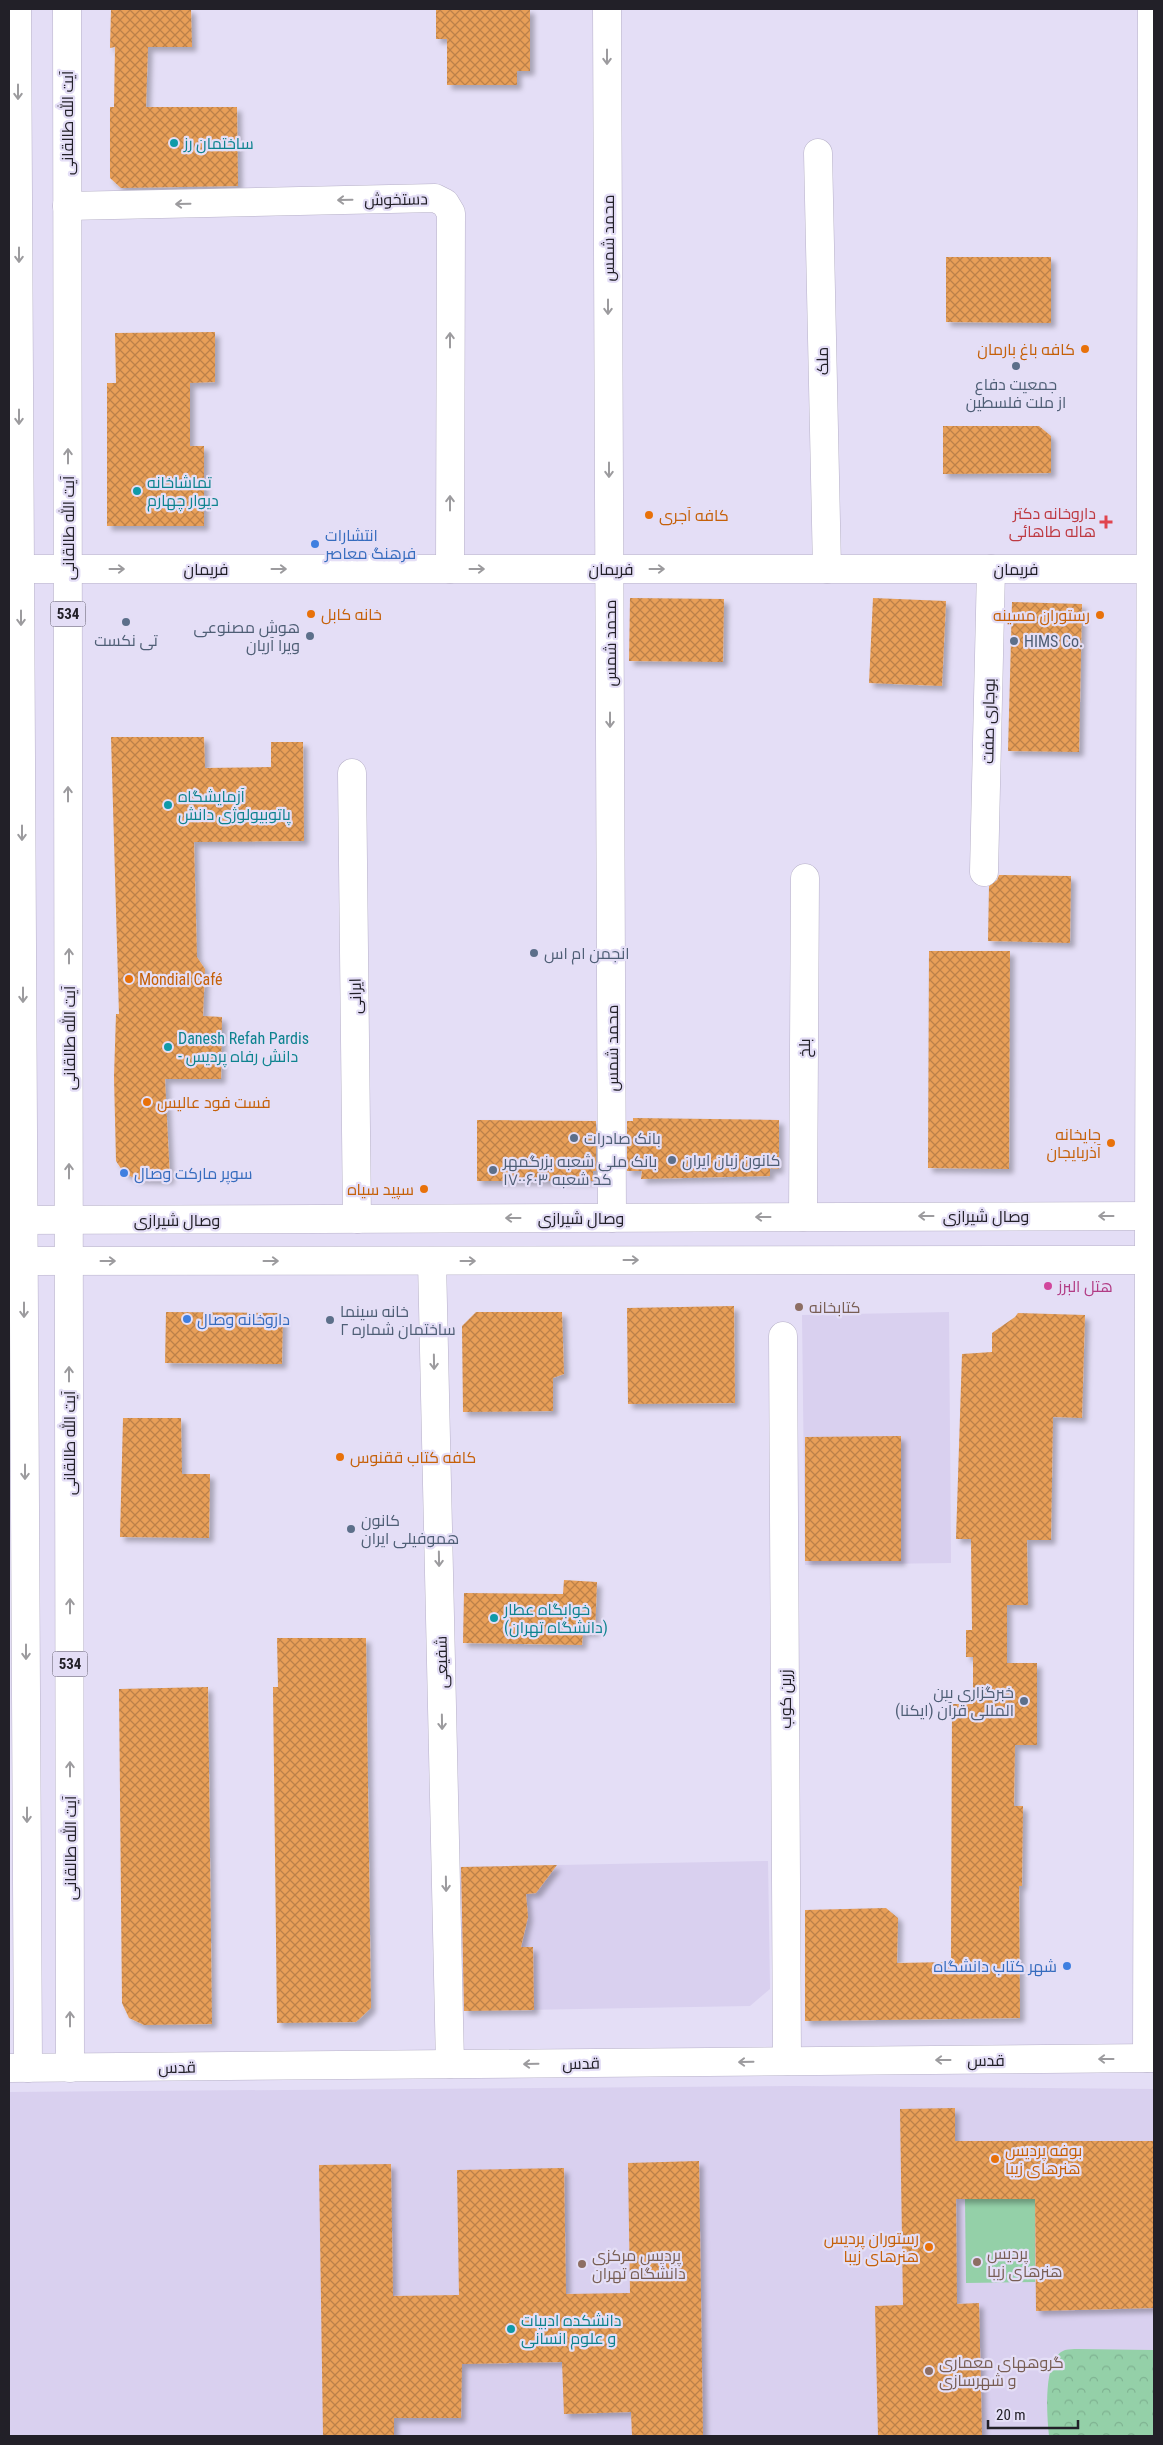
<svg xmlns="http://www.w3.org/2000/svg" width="1163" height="2445" viewBox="0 0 1163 2445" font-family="'Roboto Condensed',Cairo,sans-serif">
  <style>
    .built { fill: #d9d0ef }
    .grass { fill: #94d0a8 }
    .park { fill: url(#park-crowns) }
    .building { fill: url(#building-cross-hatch); filter: url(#shadow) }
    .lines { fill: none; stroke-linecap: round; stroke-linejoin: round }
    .street-casing { stroke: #b7b1c8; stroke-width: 29 }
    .secondary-casing { stroke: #b7b1c8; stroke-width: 29 }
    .primary-casing { stroke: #b7b1c8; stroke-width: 29 }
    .street { stroke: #fff; stroke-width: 28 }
    .secondary { stroke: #fff; stroke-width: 28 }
    .primary { stroke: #fff; stroke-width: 28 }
    .oneway { stroke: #9c9b9e }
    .culture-dot { fill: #0f9aa8; stroke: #e4def6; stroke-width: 2 }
    .food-dot { fill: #e8710a; stroke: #e4def6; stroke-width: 2 }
    .service-dot { fill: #5c6f8a; stroke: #e4def6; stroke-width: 2 }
    .health-dot { fill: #e0444e; stroke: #e4def6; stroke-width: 2 }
    .shop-dot { fill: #3f7fe0; stroke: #e4def6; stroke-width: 2 }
    .hotel-dot { fill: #d1479c; stroke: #e4def6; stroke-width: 2 }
    .education-dot { fill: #8d6e63; stroke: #e4def6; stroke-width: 2 }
    .labels { text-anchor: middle; stroke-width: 4.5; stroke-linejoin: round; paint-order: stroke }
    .shield { fill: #e4def6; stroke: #5c5966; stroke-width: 1 }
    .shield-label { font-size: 15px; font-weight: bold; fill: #222028 }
    .street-label { font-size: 16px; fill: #222028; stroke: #e4def6 }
    .culture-label { font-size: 16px; fill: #0d838f; stroke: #e4def6; text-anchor: start }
    .food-label { font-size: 16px; fill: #c56008; stroke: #e4def6; text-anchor: start }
    .service-label { font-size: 16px; fill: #4e5e75; stroke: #e4def6; text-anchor: start }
    .health-label { font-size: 16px; fill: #be3a42; stroke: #e4def6; text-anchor: end }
    .shop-label { font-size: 16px; fill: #366cbe; stroke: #e4def6; text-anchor: start }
    .hotel-label { font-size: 16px; fill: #b23c85; stroke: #e4def6; text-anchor: start }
    .education-label { font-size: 16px; fill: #785e54; stroke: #e4def6; text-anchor: start }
  </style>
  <defs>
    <pattern id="park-crowns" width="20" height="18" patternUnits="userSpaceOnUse" patternTransform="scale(1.25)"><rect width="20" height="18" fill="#94d0a8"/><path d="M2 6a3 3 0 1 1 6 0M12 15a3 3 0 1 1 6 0" fill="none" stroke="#7fb291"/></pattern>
    <pattern id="building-cross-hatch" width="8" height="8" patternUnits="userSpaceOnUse" patternTransform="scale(1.25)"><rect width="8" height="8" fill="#e89f58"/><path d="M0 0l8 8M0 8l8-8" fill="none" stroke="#bc8149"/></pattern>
    <filter id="shadow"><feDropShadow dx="4.5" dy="4.5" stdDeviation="2.5" flood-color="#0004"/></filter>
  </defs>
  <rect width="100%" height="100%" fill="#e4def6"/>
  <!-- built -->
  <g class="built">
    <polygon points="949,1312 951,1563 805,1565 802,1315"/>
    <polygon points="768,1861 770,1989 750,2006 461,2011 458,1867"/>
    <polygon points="795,2086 1154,2089 1154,2436 9,2436 9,2092"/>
  </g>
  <!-- grass -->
  <polygon class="grass" points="965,2199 1035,2199 1035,2282 966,2283"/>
  <!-- park -->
  <path class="park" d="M1077,2349L1154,2350V2436H1049C1047,2417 1042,2358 1065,2350C1069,2349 1074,2349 1077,2349Z"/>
  <!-- building -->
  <g class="building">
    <polygon points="111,9 191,9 192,47 148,47 146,107 237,107 238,186 121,188 110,178 110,107 114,107 115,47 110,48"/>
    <polygon points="436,9 530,9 530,71 517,71 517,85 447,85 447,39 436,39"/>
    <polygon points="946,257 1051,257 1051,323 946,322"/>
    <polygon points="215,332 215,382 190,383 190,446 204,446 204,526 107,526 107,383 116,383 115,333"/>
    <polygon points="943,426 1039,426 1051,436 1051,473 943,474"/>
    <polygon points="630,598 724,599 723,662 629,661"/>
    <polygon points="873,598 946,601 942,686 869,683"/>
    <polygon points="1012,602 1082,604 1079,752 1008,751"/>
    <polygon points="111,737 204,737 205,768 271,767 271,742 303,742 304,841 194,842 197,957 205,969 203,1016 222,1017 221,1079 165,1079 170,1180 136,1179 124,1173 116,1161 114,1077 116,1014 119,1014"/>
    <polygon points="999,875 1071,876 1070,943 988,941 989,886 997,880"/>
    <polygon points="929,951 1010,951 1009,1169 928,1168"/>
    <polygon points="633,1118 779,1120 779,1169 770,1169 770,1176 641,1179 642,1171 627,1171 627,1121 633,1121"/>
    <polygon points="477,1120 596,1121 596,1171 593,1171 593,1181 477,1181"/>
    <polygon points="734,1306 735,1403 628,1404 627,1308"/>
    <polygon points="166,1312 283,1313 282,1364 165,1363"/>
    <polygon points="476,1312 562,1312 564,1374 553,1378 553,1411 463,1412 462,1326"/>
    <polygon points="1018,1313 1085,1315 1082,1418 1053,1417 1051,1540 1027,1540 1028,1605 1007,1605 1007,1663 1037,1663 1037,1745 1015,1745 1014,1806 1023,1806 1022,1886 1019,1886 1020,2018 805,2021 805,1910 886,1908 898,1918 897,1963 951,1962 952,1704 973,1704 973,1657 966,1657 966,1630 972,1630 971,1539 956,1539 962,1354 992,1352 992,1333 1015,1317"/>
    <polygon points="123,1418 181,1418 182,1474 210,1474 209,1538 120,1537"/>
    <polygon points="901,1436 901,1561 805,1561 805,1437"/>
    <polygon points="564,1580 597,1582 595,1632 583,1632 582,1645 463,1643 464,1593 563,1594"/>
    <polygon points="277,1638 366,1638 371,2008 356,2022 277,2023 273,1687 278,1687"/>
    <polygon points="208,1687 212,2024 144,2025 129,2018 122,2003 119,1689"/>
    <polygon points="557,1865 536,1893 526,1894 528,1917 521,1947 533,1947 534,2010 464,2011 461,1867"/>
    <polygon points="955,2108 955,2141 1154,2141 1154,2308 1036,2311 1035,2199 956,2199 957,2304 979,2303 982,2436 878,2436 875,2306 903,2305 900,2109"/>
    <polygon points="699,2161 703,2436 632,2436 631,2412 564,2414 562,2362 462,2364 461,2418 394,2418 394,2436 323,2436 319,2165 391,2164 393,2296 459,2295 457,2170 564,2168 566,2294 630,2293 628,2163"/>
  </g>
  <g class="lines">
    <!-- street casing -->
    <g class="street-casing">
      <g id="street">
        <polyline points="607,9 612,1218"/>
        <polyline points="818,153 827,569"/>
        <polyline points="67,206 435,198 445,203 451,213 450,569"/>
        <polyline points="352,773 357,1219"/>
        <polyline points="984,872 991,569"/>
        <polyline points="803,1217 805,878"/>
        <polyline points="432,1261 450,2064"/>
        <polyline points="783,1336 787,2061"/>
      </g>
    </g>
    <!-- secondary casing -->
    <g class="secondary-casing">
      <g id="secondary">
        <polyline points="68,569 1151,569"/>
        <polyline points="9,1220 1154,1216"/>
        <polyline points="9,1261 1154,1260"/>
        <polyline points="1147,2058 1152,9"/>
        <polyline points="9,2068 1154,2058"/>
      </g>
    </g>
    <!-- primary casing -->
    <g class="primary-casing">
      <g id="primary">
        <polyline points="17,9 28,2068"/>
        <polyline points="67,9 70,2068"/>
        <polyline points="20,569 68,569"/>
      </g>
    </g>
    <!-- street -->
    <use href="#street" class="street"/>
    <!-- secondary -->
    <use href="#secondary" class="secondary"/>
    <!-- primary -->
    <use href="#primary" class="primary"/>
  </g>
  <!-- one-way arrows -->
  <defs><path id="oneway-shaft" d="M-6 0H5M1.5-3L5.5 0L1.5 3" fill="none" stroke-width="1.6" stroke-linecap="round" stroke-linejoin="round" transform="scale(1.25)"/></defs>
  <g class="oneway">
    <use href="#oneway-shaft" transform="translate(607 57) rotate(90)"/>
    <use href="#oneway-shaft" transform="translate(18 92) rotate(90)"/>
    <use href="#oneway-shaft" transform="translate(345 200) rotate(179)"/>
    <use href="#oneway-shaft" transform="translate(183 204) rotate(179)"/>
    <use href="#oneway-shaft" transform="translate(19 255) rotate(90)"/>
    <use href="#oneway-shaft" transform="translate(608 307) rotate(90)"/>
    <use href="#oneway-shaft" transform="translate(450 340) rotate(-90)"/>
    <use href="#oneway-shaft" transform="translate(19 417) rotate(90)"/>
    <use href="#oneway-shaft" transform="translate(68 456) rotate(-90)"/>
    <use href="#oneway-shaft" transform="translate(609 470) rotate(90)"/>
    <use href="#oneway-shaft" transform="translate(450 503) rotate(-90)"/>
    <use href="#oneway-shaft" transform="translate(117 569)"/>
    <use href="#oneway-shaft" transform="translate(279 569)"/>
    <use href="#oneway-shaft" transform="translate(477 569)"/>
    <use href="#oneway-shaft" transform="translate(657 569)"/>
    <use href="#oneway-shaft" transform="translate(21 618) rotate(90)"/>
    <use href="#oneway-shaft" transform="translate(610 720) rotate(90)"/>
    <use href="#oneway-shaft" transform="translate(68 794) rotate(-90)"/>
    <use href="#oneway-shaft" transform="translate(22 833) rotate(90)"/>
    <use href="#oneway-shaft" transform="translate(69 956) rotate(-90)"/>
    <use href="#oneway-shaft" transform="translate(23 995) rotate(90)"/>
    <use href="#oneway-shaft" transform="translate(69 1171) rotate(-90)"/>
    <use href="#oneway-shaft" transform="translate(926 1216) rotate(180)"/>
    <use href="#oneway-shaft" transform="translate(1106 1216) rotate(180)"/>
    <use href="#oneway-shaft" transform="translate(763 1217) rotate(180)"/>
    <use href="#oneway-shaft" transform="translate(513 1218) rotate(180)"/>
    <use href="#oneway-shaft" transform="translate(631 1260)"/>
    <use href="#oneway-shaft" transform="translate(108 1261)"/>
    <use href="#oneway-shaft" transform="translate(271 1261)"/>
    <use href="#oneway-shaft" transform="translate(468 1261)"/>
    <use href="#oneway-shaft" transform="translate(24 1310) rotate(90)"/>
    <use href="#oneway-shaft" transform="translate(434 1362) rotate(89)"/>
    <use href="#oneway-shaft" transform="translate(69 1374) rotate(-90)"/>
    <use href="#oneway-shaft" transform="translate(25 1472) rotate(90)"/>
    <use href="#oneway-shaft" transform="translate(439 1559) rotate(89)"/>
    <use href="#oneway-shaft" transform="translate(70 1606) rotate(-90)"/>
    <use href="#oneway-shaft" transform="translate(26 1652) rotate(90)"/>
    <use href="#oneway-shaft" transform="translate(442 1722) rotate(89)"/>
    <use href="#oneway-shaft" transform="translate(70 1769) rotate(-90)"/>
    <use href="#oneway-shaft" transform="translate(27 1815) rotate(90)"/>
    <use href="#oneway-shaft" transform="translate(446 1884) rotate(89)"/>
    <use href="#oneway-shaft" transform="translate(70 2019) rotate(-90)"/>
    <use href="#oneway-shaft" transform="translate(1106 2059) rotate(180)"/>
    <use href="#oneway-shaft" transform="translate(943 2060) rotate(180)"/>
    <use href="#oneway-shaft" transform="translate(746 2062) rotate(179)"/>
    <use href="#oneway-shaft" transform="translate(531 2064) rotate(179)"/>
  </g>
  <!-- markers -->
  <g class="culture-dot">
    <circle cx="174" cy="143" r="5"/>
    <circle cx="137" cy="491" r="5"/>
    <circle cx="168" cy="805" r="5"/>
    <circle cx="168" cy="1047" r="5"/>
    <circle cx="494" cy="1618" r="5"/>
    <circle cx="511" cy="2329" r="5"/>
  </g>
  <g class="food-dot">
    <circle cx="1085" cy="349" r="5"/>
    <circle cx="649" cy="515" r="5"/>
    <circle cx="311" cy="614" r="5"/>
    <circle cx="1100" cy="615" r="5"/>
    <circle cx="129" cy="979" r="5"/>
    <circle cx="147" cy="1102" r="5"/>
    <circle cx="1111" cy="1143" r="5"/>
    <circle cx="424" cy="1189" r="5"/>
    <circle cx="340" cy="1457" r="5"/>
    <circle cx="995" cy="2159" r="5"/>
    <circle cx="929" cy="2247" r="5"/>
  </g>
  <g class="service-dot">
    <circle cx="1016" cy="366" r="5"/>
    <circle cx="126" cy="622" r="5"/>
    <circle cx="310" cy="636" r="5"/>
    <circle cx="1014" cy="641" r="5"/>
    <circle cx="534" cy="953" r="5"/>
    <circle cx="574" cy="1138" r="5"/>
    <circle cx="672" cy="1160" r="5"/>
    <circle cx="493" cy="1170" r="5"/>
    <circle cx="330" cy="1320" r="5"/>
    <circle cx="351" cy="1529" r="5"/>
    <circle cx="1024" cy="1701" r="5"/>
  </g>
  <path class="health-dot" d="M1103.5 514.5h5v5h5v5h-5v5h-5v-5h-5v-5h5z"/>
  <g class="shop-dot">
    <circle cx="315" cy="544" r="5"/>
    <circle cx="124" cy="1173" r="5"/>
    <circle cx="187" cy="1319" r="5"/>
    <circle cx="1067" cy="1966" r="5"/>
  </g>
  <circle class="hotel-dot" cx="1048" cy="1286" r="5"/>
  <g class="education-dot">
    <circle cx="799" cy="1307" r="5"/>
    <circle cx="977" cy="2262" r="5"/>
    <circle cx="582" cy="2264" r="5"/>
    <circle cx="929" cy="2371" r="5"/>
  </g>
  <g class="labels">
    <!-- shield labels -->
    <g class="shield">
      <rect x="50.5" y="601.5" width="35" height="25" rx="4"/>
      <rect x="52.5" y="1651.5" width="35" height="25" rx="4"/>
    </g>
    <g class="shield-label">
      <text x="68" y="619">534</text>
      <text x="70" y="1669">534</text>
    </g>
    <!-- street labels -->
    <g class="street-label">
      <text transform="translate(67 123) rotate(-90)" y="6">آیت الله طالقانی</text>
      <text transform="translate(396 199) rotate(-1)" y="6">دستخوش</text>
      <text transform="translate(608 238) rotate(-90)" y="6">محمد شمس</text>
      <text transform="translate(822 361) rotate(-91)" y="6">ملک</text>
      <text transform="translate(68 528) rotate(-90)" y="6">آیت الله طالقانی</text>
      <text x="206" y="575">فریمان</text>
      <text x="611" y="575">فریمان</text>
      <text x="1016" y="575">فریمان</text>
      <text transform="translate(610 643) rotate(-90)" y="6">محمد شمس</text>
      <text transform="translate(988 721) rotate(-89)" y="6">بوجاری صفت</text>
      <text transform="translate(355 996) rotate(-91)" y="6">ایرانی</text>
      <text transform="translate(69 1038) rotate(-90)" y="6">آیت الله طالقانی</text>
      <text transform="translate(612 1048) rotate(-90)" y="6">محمد شمس</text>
      <text transform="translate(804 1048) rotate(-90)" y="6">بلخ</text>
      <text x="986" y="1222">وصال شیرازی</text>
      <text x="581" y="1224">وصال شیرازی</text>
      <text x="177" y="1226">وصال شیرازی</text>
      <text transform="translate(69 1443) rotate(-90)" y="6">آیت الله طالقانی</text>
      <text transform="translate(441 1662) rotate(-91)" y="6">شفیعی</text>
      <text transform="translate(785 1699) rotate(-90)" y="6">زرین کوب</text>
      <text transform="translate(70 1848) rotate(-90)" y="6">آیت الله طالقانی</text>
      <text x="986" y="2066">قدس</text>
      <text transform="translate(581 2063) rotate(-1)" y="6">قدس</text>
      <text transform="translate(177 2067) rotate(-1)" y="6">قدس</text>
    </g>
    <!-- culture labels -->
    <g class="culture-label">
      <text x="184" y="149">ساختمان رز</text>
      <text x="147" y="488">تماشاخانه<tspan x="147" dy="18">دیوار چهارم</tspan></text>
      <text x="178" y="802">آزمایشگاه<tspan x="178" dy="18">پاتوبیولوژی دانش</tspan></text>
      <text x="178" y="1044">Danesh Refah Pardis<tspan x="178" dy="18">- دانش رفاه پردیس</tspan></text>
      <text x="504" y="1615">خوابگاه عطار<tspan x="504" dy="18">(دانشگاه تهران)</tspan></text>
      <text x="521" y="2326">دانشکده ادبیات<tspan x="521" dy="18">و علوم انسانی</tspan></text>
    </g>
    <!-- food labels -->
    <g class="food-label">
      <text x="1075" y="355" text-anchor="end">کافه باغ بارمان</text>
      <text x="659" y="521">کافه آجری</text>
      <text x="321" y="620">خانه کابل</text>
      <text x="1090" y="621" text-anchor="end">رستوران مسینه</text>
      <text x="139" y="985">Mondial Café</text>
      <text x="157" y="1108">فست فود عالیس</text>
      <text x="1101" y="1140" text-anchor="end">چایخانه<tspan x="1101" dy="18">آذربایجان</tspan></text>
      <text x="414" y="1195" text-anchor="end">سپید سیاه</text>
      <text x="350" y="1463">کافه کتاب ققنوس</text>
      <text x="1005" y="2156">بوفه پردیس<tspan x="1005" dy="18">هنرهای زیبا</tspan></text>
      <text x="919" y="2244" text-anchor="end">رستوران پردیس<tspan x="919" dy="18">هنرهای زیبا</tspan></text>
    </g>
    <!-- service labels -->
    <g class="service-label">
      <text x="1016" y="390" text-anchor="middle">جمعیت دفاع<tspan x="1016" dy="18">از ملت فلسطین</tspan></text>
      <text x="300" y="633" text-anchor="end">هوش مصنوعی<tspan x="300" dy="18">ویرا آریان</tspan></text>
      <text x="126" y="646" text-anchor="middle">تی نکست</text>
      <text x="1024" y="647">HIMS Co.</text>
      <text x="544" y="959">انجمن ام اس</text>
      <text x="584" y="1144">بانک صادرات</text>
      <text x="682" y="1166">کانون زبان ایران</text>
      <text x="503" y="1167">بانک ملی شعبه بزرگمهر<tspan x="503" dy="18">کد شعبه ۱۷۰۰۶۰۳</tspan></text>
      <text x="340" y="1317">خانه سینما<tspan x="340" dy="18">ساختمان شماره ۲</tspan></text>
      <text x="361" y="1526">کانون<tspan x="361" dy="18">هموفیلی ایران</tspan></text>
      <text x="1014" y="1698" text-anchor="end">خبرگزاری بین<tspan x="1014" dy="18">المللی قرآن (ایکنا)</tspan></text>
    </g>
    <!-- health labels -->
    <g class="health-label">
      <text x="1096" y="519">داروخانه دکتر<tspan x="1096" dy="18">هاله طاهائی</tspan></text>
    </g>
    <!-- shop labels -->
    <g class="shop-label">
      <text x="325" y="541">انتشارات<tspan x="325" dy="18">فرهنگ معاصر</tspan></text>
      <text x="134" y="1179">سوپر مارکت وصال</text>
      <text x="197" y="1325">داروخانه وصال</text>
      <text x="1057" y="1972" text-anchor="end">شهر کتاب دانشگاه</text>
    </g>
    <!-- hotel labels -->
    <g class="hotel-label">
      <text x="1058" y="1292">هتل البرز</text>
    </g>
    <!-- education labels -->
    <g class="education-label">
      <text x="809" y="1313">کتابخانه</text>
      <text x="987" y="2259">پردیس<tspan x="987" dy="18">هنرهای زیبا</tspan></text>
      <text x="592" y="2261">پردیس مرکزی<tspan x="592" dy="18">دانشگاه‌ تهران</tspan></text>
      <text x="939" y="2368">گروههای معماری<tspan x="939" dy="18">و شهرسازی</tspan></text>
    </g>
  </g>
  <!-- border -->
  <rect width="1163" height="2445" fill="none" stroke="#222028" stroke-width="20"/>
  <!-- scale -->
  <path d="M988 2420v8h90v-8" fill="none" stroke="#222028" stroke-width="2.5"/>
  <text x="996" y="2420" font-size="15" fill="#222028" stroke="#e4def6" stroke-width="4" paint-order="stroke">20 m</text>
</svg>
